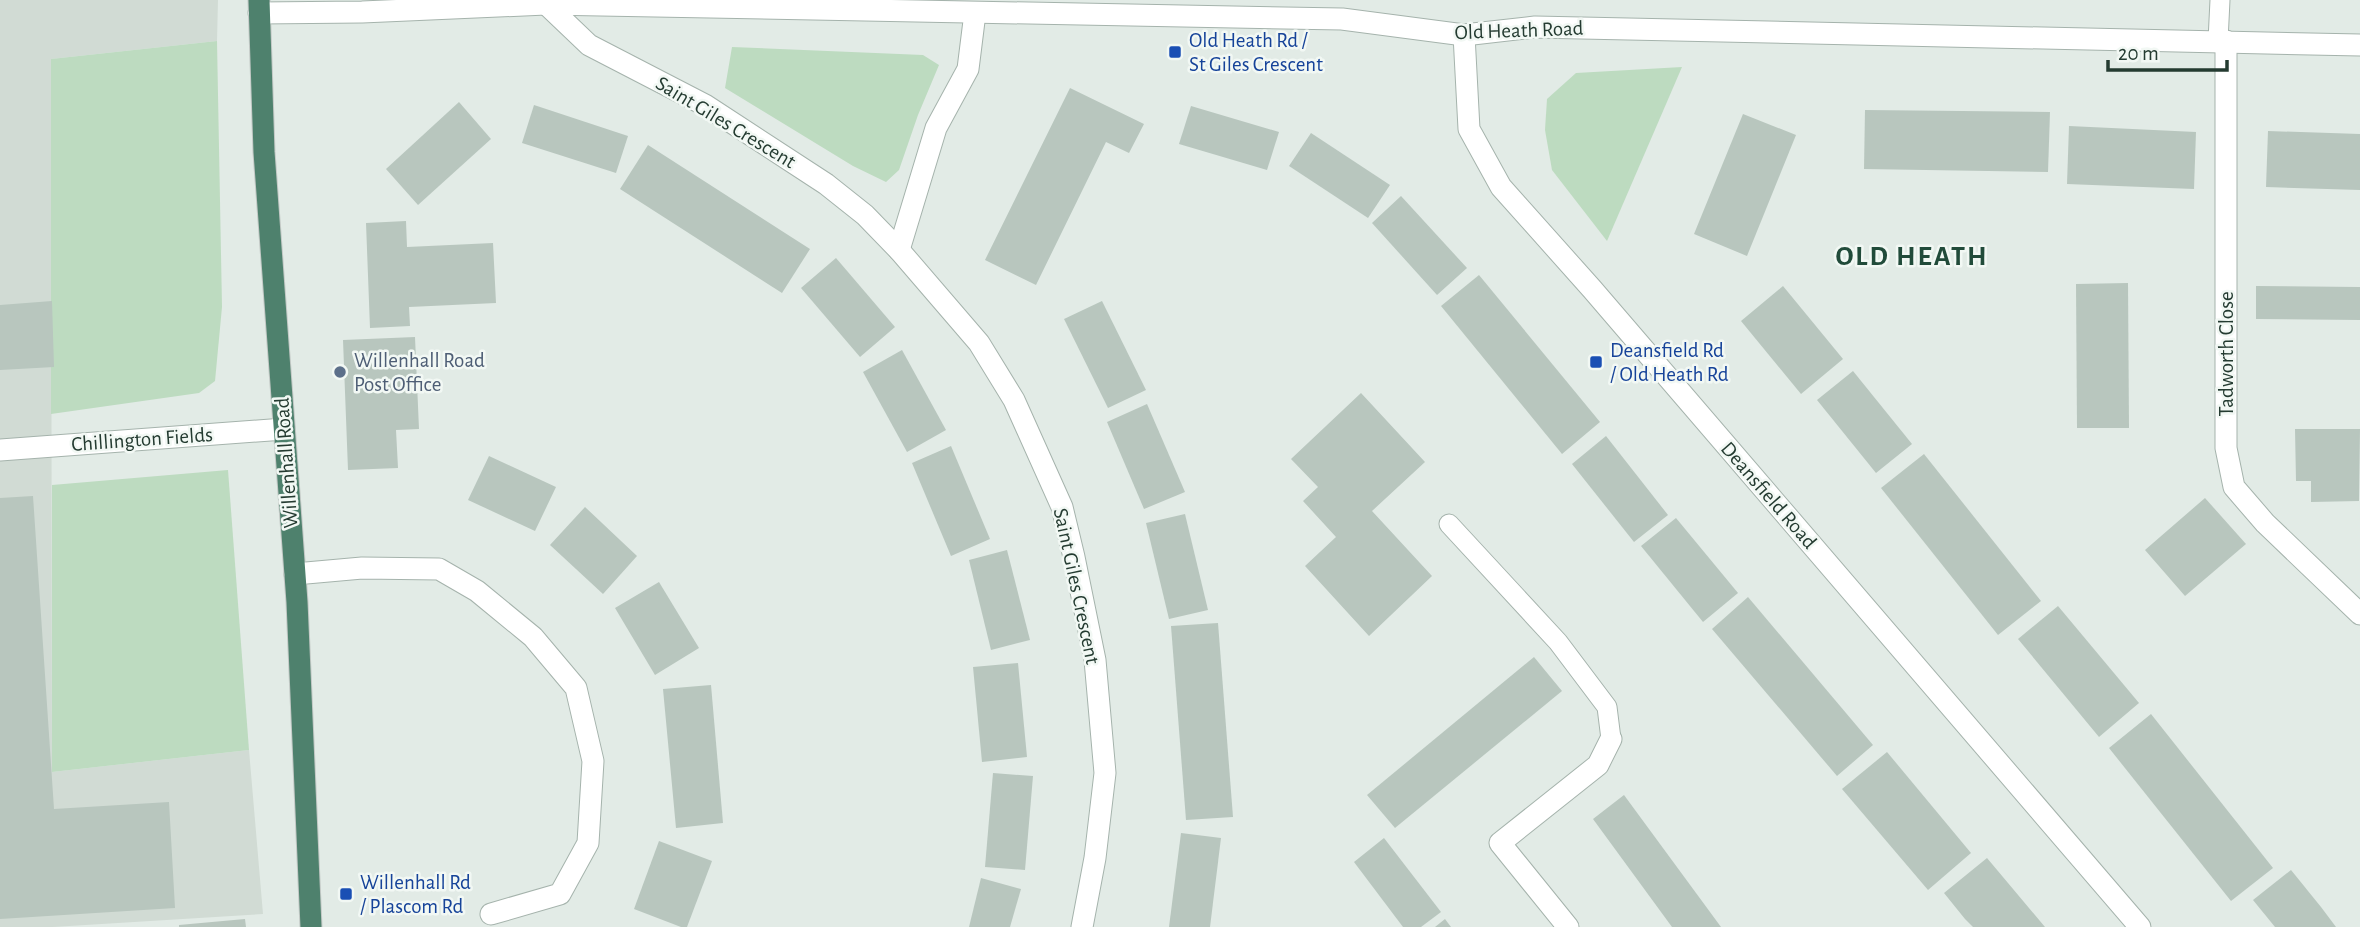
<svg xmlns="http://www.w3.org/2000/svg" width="2360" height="927" viewBox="0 0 2360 927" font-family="'Alegreya Sans',sans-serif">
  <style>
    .built { fill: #d1dbd4 }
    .green { fill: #bddbc0 }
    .building { fill: #b8c6be }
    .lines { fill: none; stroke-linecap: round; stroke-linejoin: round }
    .service-casing { stroke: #a5b3ac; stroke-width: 21 }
    .minor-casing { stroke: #a5b3ac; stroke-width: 23 }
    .trunk-casing { stroke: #c2c8c5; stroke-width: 23 }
    .service { stroke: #fff; stroke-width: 19 }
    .minor { stroke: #fff; stroke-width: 21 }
    .trunk { stroke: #4e816d; stroke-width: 21 }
    .transit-dot { fill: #1a4fb4; stroke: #f2f8f4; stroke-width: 2.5 }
    .service-dot { fill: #5c6f8a; stroke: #f2f8f4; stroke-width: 2.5 }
    .labels { text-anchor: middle; stroke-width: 5; stroke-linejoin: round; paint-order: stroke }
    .street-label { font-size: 21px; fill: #243b31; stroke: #f2f8f4 }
    .transit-label { font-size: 21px; fill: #164399; stroke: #f2f8f4; text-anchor: start }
    .service-label { font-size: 21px; fill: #4e5e75; stroke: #f2f8f4; text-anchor: start }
    .district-label { font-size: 28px; font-weight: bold; letter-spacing: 2px; fill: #214b3a; stroke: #f2f8f4 }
  </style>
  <rect width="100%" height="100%" fill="#e2ebe6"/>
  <!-- built -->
  <polygon class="built" points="0,0 218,0 217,41 51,59 52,772 249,750 263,914 53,927 0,927"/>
  <!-- green -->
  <g class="green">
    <polygon points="217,41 222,307 215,381 199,393 51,414 51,59"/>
    <polygon points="732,47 923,55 939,65 918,115 899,170 886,182 853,166 725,88"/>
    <polygon points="1682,67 1607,241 1552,170 1545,130 1547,99 1576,73"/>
    <polygon points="228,470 249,750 52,772 52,485"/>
  </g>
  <!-- building -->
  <g class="building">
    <polygon points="1070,88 1144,124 1129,153 1106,142 1036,285 985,260"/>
    <polygon points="459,102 491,139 418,205 386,169"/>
    <polygon points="534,105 628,136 616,173 522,143"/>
    <polygon points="1191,106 1279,132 1267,170 1179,144"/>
    <polygon points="1865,110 2050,112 2048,172 1864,169"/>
    <polygon points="1743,114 1796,135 1747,256 1694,234"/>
    <polygon points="2069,126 2196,132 2194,189 2067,184"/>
    <polygon points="2268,131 2360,134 2360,190 2266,187"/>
    <polygon points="1311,133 1390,185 1368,218 1289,166"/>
    <polygon points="648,145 810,249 782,293 620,189"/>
    <polygon points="1401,196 1467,268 1437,295 1372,223"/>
    <polygon points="406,221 407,247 493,243 496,303 409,307 410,326 370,328 366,223"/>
    <polygon points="836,258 895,327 860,357 801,288"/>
    <polygon points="1479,275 1600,422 1562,454 1441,306"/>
    <polygon points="2128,283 2129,428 2077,428 2076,284"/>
    <polygon points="1783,286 1843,359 1801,394 1741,321"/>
    <polygon points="2256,286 2360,287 2360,320 2256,319"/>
    <polygon points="52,301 54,367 0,370 0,305"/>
    <polygon points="1102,301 1146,390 1108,408 1064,319"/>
    <polygon points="415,337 419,429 396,430 398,468 348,470 343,340"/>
    <polygon points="902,350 946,430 907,452 863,372"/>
    <polygon points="1853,371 1912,444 1876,473 1817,400"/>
    <polygon points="1361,393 1425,462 1372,511 1432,576 1369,636 1305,566 1336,537 1303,501 1318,487 1291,459"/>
    <polygon points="1147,404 1185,492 1144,509 1107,422"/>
    <polygon points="2295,429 2360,429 2359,501 2311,502 2311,481 2296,481"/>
    <polygon points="1606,436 1668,515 1634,542 1572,464"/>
    <polygon points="951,446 990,539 951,556 912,463"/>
    <polygon points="1924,454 2041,601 1998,635 1881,488"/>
    <polygon points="489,456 556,487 535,531 468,500"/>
    <polygon points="33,496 54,809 169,802 175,908 0,919 0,498"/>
    <polygon points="2205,498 2246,544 2185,596 2145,550"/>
    <polygon points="585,507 637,556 603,594 550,545"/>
    <polygon points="1185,514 1208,610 1169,619 1146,523"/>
    <polygon points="1676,518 1738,593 1703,622 1641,546"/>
    <polygon points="1007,550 1030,640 991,650 969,560"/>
    <polygon points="659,582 699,648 655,675 615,608"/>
    <polygon points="1748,597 1873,745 1837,776 1712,629"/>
    <polygon points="2058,606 2139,703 2099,737 2018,639"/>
    <polygon points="1218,623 1233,817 1186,820 1171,626"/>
    <polygon points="1534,657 1562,691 1395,828 1367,795"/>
    <polygon points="1018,663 1027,757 982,762 973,667"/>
    <polygon points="711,685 723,823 676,828 663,689"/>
    <polygon points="2151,714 2273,868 2231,901 2109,748"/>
    <polygon points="1887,752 1971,853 1928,890 1842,789"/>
    <polygon points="993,773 1033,776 1025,870 985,867"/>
    <polygon points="1624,795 1721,927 1672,927 1593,819"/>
    <polygon points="1181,833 1221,838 1210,927 1169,927"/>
    <polygon points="1384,838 1441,912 1421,927 1403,927 1354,862"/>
    <polygon points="659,841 712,861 687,927 681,927 634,909"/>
    <polygon points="1987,858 2008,883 2045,927 1973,927 1965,919 1944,893"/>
    <polygon points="2291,870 2321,907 2336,927 2275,927 2253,900"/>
    <polygon points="981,878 1021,889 1010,927 969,927"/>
    <polygon points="245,919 246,927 179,927 179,925"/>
    <polygon points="1445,919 1451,927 1435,927"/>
  </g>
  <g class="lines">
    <!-- service casing -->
    <g class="service-casing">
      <g id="service">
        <polyline points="2218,41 2220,0"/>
        <polyline points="1449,524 1558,642 1607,707 1611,739"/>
      </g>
    </g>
    <!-- minor casing -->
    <g class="minor-casing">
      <g id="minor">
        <polyline points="546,4 589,45 705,105 826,184 865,215 899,250 979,343 1014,400 1062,507 1074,557 1095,660 1105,773 1095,858 1082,927"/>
        <polyline points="259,13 362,12 546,4 1342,19 1464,35 1535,27 2360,45"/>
        <polyline points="1464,35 1469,129 1501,187 1592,289 2140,927"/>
        <polyline points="2226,41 2226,448 2234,487 2265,523 2360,614"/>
        <polyline points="899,250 936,128 968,69 975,13"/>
        <polyline points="0,450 284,429"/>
        <polyline points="295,574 362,568 439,569 477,591 533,637 576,688 593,761 588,843 560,894 491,914"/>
        <polyline points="1568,927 1500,843 1598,765 1611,739"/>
      </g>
    </g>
    <!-- trunk casing -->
    <g class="trunk-casing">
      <polyline id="trunk" points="259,0 264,152 297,602 311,927"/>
    </g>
    <!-- service -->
    <use href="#service" class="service"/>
    <!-- minor -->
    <use href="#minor" class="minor"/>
    <!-- trunk -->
    <use href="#trunk" class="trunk"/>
  </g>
  <!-- markers -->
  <g class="transit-dot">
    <rect x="1168" y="45" width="14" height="14" rx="3.5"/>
    <rect x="1589" y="355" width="14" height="14" rx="3.5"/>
    <rect x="339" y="887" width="14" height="14" rx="3.5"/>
  </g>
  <circle class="service-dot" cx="340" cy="372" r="7"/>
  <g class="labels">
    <!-- street labels -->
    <g class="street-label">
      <text transform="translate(1519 30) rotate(-2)" y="7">Old Heath Road</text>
      <text transform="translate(726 122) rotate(31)" y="7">Saint Giles Crescent</text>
      <text transform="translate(2226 354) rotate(-90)" y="7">Tadworth Close</text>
      <text transform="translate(142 439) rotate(-4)" y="7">Chillington Fields</text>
      <text transform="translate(286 463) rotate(-94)" y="7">Willenhall Road</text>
      <text transform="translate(1769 495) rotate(49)" y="7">Deansfield Road</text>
      <text transform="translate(1077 586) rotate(78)" y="7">Saint Giles Crescent</text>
    </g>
    <!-- transit labels -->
    <g class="transit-label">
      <text x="1189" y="47">Old Heath Rd /<tspan x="1189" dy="24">St Giles Crescent</tspan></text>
      <text x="1610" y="357">Deansfield Rd<tspan x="1610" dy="24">/ Old Heath Rd</tspan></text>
      <text x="360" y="889">Willenhall Rd<tspan x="360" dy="24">/ Plascom Rd</tspan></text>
    </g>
    <!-- service labels -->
    <g class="service-label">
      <text x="354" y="367">Willenhall Road<tspan x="354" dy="24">Post Office</tspan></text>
    </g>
    <!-- district labels -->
    <g class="district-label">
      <text x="1912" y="265">OLD HEATH</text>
    </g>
  </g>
  <!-- scale -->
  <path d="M2108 60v10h119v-10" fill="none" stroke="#243b31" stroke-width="3.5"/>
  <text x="2118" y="60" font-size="21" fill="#243b31" stroke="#f2f8f4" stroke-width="5" paint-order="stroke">20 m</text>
</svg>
